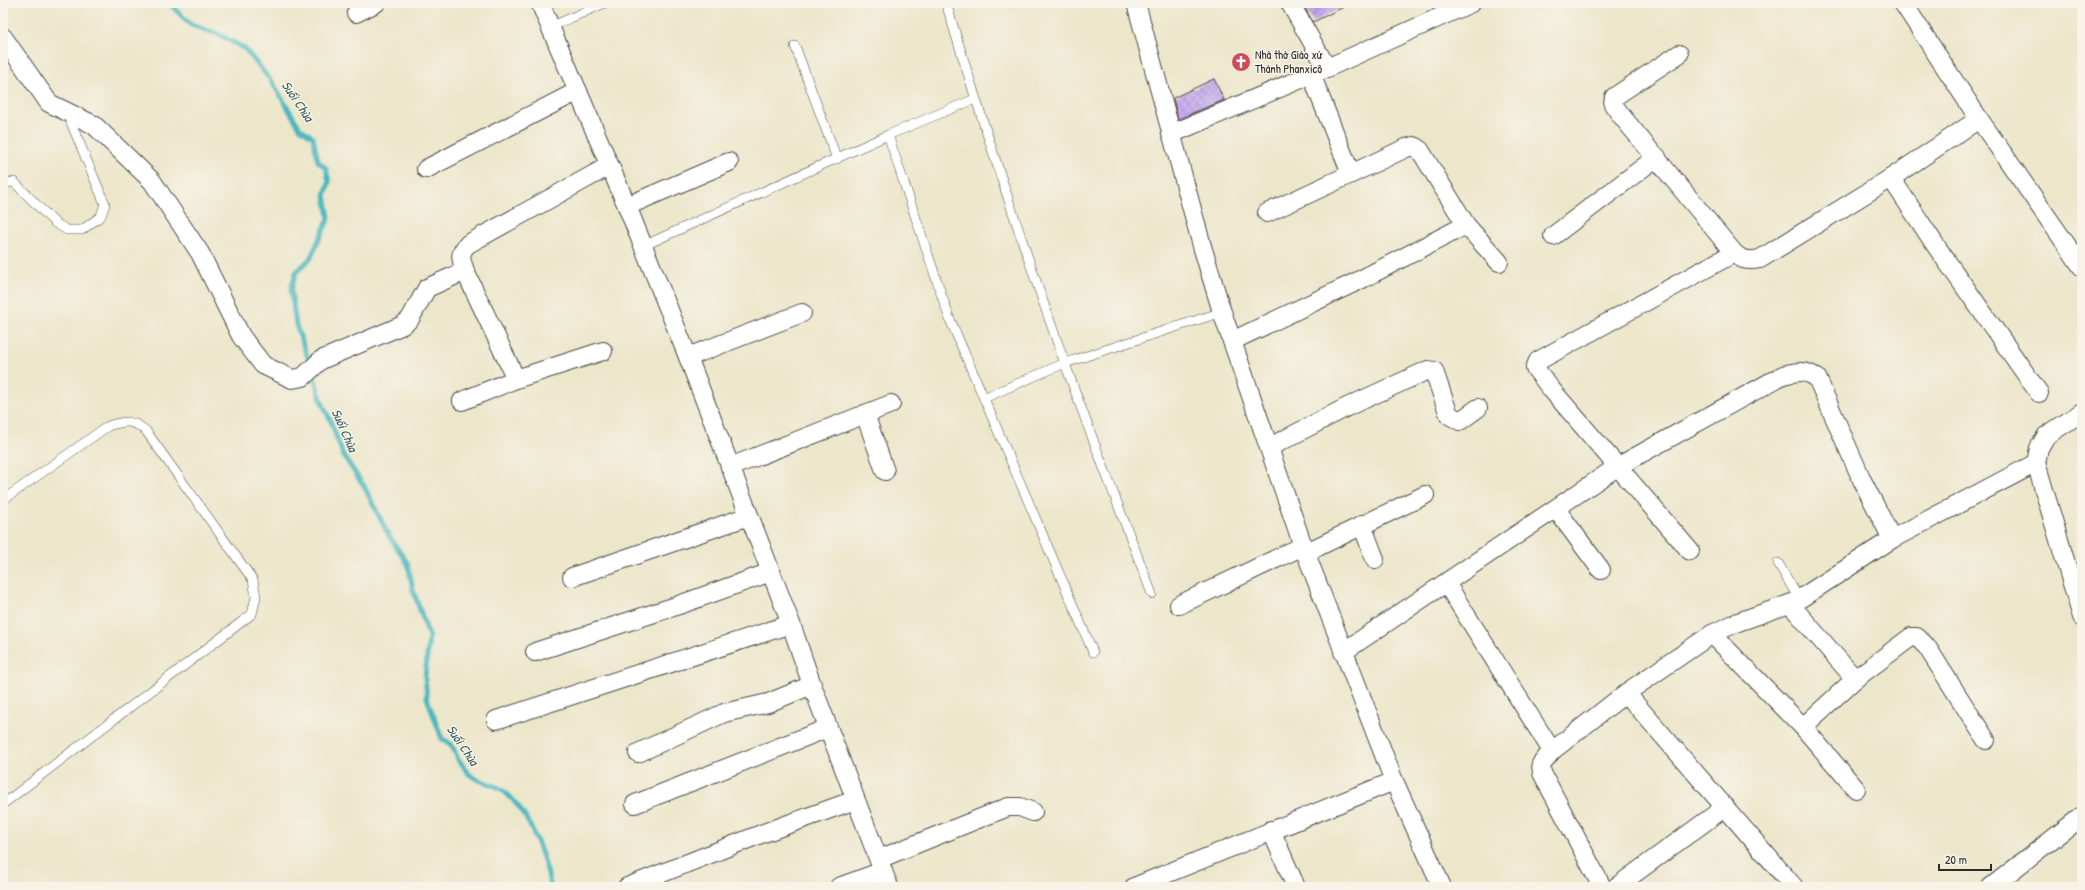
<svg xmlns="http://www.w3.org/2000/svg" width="2085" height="890" viewBox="0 0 2085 890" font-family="'Patrick Hand',sans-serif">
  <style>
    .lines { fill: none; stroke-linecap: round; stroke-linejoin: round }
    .stream { stroke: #48b7c0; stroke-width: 5 }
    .building { fill: url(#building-cross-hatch) }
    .service-casing { stroke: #484743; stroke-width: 10 }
    .minor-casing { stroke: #484743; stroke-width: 20 }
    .service { stroke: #fff; stroke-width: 9 }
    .minor { stroke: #fff; stroke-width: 18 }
    .labels { text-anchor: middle; stroke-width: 3; stroke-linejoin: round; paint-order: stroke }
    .poi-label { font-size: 12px; fill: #2b2b2b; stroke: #f7f3e8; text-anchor: start }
    .water-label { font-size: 13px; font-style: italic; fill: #355c5f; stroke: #f7f3e8 }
  </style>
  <defs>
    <pattern id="building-cross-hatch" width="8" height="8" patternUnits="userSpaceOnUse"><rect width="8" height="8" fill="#c2a6ef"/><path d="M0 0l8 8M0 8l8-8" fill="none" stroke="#9e87c2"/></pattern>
  </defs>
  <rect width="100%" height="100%" fill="#f7f3e8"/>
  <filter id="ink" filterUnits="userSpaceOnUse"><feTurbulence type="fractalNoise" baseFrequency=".025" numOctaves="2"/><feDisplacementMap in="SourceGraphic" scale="8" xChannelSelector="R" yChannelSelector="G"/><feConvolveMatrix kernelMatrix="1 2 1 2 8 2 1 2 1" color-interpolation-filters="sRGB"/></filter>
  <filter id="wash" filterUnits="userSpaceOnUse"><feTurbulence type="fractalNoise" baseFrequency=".012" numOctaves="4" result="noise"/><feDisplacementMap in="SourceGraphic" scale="16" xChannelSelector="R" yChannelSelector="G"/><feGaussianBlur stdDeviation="0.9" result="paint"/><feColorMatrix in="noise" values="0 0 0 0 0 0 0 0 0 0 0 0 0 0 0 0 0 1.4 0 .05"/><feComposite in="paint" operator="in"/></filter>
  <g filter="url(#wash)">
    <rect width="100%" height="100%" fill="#ece6ca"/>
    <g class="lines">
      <!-- stream -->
      <g class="stream">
        <polyline points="169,3 191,25 218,34 245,49 272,82 300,128 313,137 318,161 326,168 329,182 325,195 329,218 310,259 296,272 291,290 296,325 310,364"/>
        <path d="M313,372L321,400L331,422L343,455L364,486L389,536L408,564L413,590L429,636L425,677L427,698L442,739C452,742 455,751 458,760C464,764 464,770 469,774C476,781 490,783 499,788C528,806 544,855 551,887"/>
      </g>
    </g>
    <g id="blocks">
      <!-- building -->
      <g class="building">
        <polygon points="1302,3 1352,3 1313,22"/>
        <polygon points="1214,79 1224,100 1178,119 1173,98"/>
      </g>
    </g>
  </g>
  <g filter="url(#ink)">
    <use href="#blocks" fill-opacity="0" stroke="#484743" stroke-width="1"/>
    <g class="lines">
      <!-- service casing -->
      <g class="service-casing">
        <g id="service">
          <path d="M946,3C992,153 1041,303 1097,450C1115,498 1134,546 1152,594"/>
          <polyline points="550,27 605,3"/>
          <polyline points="795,46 837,159"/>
          <polyline points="888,135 949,317 1093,652"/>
          <polyline points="3,183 14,182 55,223 67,230 82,230 101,216 105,204 67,113"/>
          <polyline points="643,246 888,135 975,99"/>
          <polyline points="984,398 1065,363 1222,312"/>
          <path d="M3,500L108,426C125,421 132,419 146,431L253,580L256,597L252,614L3,804"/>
          <polyline points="1778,563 1799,599"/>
        </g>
      </g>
      <!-- minor casing -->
      <g class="minor-casing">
        <g id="minor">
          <polyline points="540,3 627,206 688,357 791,624 812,685 889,887"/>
          <polyline points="1136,3 1202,246 1222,312 1303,546 1394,781 1442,887"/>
          <polyline points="1290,3 1327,68"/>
          <polyline points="1903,3 1979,119 2082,267"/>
          <polyline points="356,13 376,3"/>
          <path d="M3,37L49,103L94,125L152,181L200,253L241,336L263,365L292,379L303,377L321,360L403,325L410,319L427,288L465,271C461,259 458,254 468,244L609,166"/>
          <polyline points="1679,54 1614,97 1613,104 1620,114 1734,253"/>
          <polyline points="1311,74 1351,174 1406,148 1414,146 1420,150 1466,225 1499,262"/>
          <polyline points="1171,134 1327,68 1471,3"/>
          <polyline points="426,169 578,91"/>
          <polyline points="1891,178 1936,246 2039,393"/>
          <polyline points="627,206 729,162"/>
          <polyline points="1267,213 1351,174"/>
          <polyline points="1553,236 1657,157"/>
          <polyline points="465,271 516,379 603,351"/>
          <polyline points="1232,341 1360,280 1466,225"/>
          <polyline points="688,357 802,313"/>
          <polyline points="462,401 516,379"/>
          <polyline points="2082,412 2046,436 2039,448 2036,463 2082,617"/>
          <polyline points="865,414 885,471"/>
          <polyline points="1270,447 1347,407 1428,370 1434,371 1449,415 1460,421 1478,408"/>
          <polyline points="730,467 891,404"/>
          <polyline points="1556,509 1601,570"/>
          <polyline points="1362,525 1375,559"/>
          <path d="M1690,551L1551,389L1535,368L1538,361L1734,253C1743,261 1749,261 1760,259L1891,178L1979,119"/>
          <polyline points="1305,553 1425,495"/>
          <polyline points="572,577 749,516"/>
          <polyline points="1446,583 1552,751"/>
          <polyline points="1790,604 1855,679 1803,727"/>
          <polyline points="1179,605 1303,546"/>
          <polyline points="1712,634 1803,727 1856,789"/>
          <polyline points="535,652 679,605 771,572"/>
          <path d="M1343,652L1617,467L1783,375C1797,372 1804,369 1817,378L1862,480L1892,539"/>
          <polyline points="1855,679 1911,637 1917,637 1927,647 1986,740"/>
          <polyline points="1626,693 1794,887"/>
          <polyline points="496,720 791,624"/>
          <polyline points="638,753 724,713 768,703 812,685"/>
          <polyline points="635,804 828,728"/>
          <polyline points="1271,830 1296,887"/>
          <polyline points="879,859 1008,807 1020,807 1033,812"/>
          <polyline points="627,887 761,834 855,800"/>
          <polyline points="839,887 883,871"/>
          <polyline points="1134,887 1394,781"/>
          <polyline points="1602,887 1542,773 1541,764 1552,751 1626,693 1712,634 1738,622 1795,602 1892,539 2036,463"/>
          <polyline points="1616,887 1724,808"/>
          <polyline points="1991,887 2082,816"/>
        </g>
      </g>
      <!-- service -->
      <use href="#service" class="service"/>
      <!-- minor -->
      <use href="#minor" class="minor"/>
    </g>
  </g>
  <!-- icons -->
  <defs>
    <g id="church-disc" transform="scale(1)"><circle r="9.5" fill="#d1495b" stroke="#f7f3e8"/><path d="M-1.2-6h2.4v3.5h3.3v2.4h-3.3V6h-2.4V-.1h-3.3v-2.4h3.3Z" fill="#fff"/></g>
  </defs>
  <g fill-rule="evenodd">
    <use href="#church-disc" x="1241" y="62"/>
  </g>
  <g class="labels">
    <!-- poi labels -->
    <g class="poi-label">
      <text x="1255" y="59">Nhà thờ Giáo xứ<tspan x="1255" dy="14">Thánh Phanxicô</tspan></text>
    </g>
    <!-- water labels -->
    <g class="water-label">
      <text transform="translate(298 101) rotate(56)" y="5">Suối Chùa</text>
      <text transform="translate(345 430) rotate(66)" y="5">Suối Chùa</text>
      <text transform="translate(463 745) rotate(56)" y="5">Suối Chùa</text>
    </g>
  </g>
  <!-- margin -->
  <rect width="2085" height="890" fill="none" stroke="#f7f3e8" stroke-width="16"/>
  <!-- scale -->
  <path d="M1939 864v6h52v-6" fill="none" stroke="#2b2b2b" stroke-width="2"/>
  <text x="1945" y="864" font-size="12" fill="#2b2b2b" stroke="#f7f3e8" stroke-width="3" paint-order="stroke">20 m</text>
</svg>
